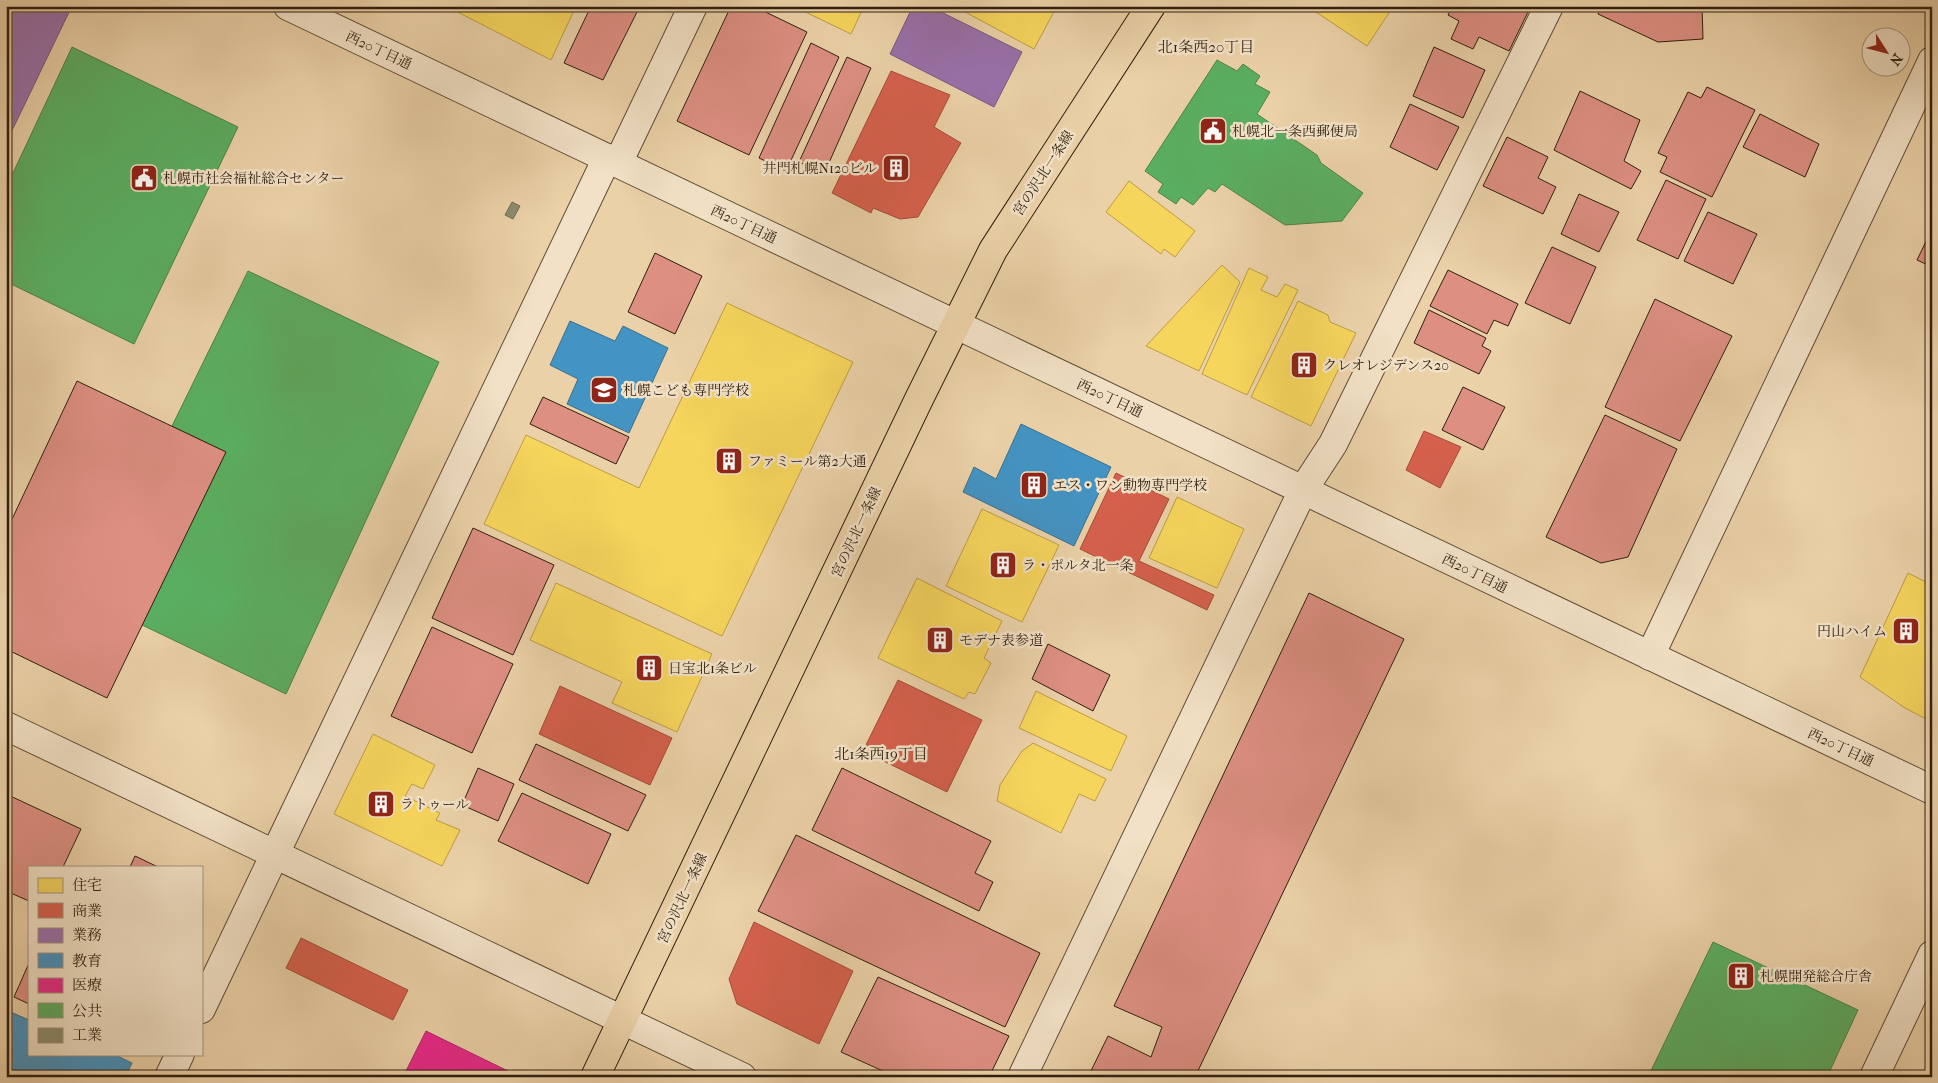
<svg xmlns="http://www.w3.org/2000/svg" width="1938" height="1083" viewBox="0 0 1938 1083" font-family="'IM FELL French Canon','Noto Serif JP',serif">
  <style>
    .homes { fill: #f6d55c; stroke: #bb9e45 }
    .shops { fill: #d6604d; stroke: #a44c3a }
    .offices { fill: #9970ab; stroke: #7a587c }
    .schools { fill: #4393c3; stroke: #3d708d }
    .health { fill: #e7298a; stroke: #b02665 }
    .public { fill: #5aae61; stroke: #4d8348 }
    .industry { fill: #8c8c6e; stroke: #706b52 }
    .building { fill: #dd8f82; stroke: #301f0f }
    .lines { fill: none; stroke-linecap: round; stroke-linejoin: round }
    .minor-casing { stroke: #5f4c35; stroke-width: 30 }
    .major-casing { stroke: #301f0f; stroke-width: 30 }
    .minor { stroke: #f2e1c6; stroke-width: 28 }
    .major { stroke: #ebd1a8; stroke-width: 28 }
    .labels { text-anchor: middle; stroke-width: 5; stroke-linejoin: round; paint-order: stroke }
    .street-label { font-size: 14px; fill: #301f0f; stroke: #f2e1c6 }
    .poi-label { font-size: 14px; fill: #301f0f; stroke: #f2e1c6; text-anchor: start }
    .neighbourhood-label { font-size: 15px; fill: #301f0f; stroke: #f2e1c6 }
  </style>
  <rect width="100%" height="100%" fill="#ebd1a8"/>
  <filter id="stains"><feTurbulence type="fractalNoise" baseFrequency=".004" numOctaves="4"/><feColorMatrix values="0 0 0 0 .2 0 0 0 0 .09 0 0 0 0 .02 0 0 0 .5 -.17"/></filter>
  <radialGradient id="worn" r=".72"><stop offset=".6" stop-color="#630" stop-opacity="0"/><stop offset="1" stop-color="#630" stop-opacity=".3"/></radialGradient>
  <!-- homes -->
  <g class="homes">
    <polygon points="446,6 576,6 551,60"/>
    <polygon points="793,6 864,6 851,34"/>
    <polygon points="954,6 1057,6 1034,49"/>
    <polygon points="1307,6 1378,6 1389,13 1367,46"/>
    <polygon points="1129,181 1195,231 1175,257 1164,249 1161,254 1106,212"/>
    <polygon points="1222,265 1240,282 1199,371 1146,346"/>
    <polygon points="1249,268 1268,277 1261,290 1277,297 1285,284 1298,290 1247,395 1202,374"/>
    <polygon points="1298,301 1328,315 1330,322 1356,333 1311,426 1251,397"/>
    <polygon points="727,303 853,362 722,636 484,524 526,435 639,488"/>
    <polygon points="1177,497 1244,529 1217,588 1149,558"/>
    <polygon points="982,509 1059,545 1022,622 946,586"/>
    <polygon points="1908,573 1932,585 1930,721 1905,708 1860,677"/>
    <polygon points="917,578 1002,621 984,658 991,663 975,694 969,692 964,699 878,658"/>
    <polygon points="556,583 712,654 677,732 612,703 622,682 530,640"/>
    <polygon points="1036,691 1127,736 1111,771 1019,728"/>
    <polygon points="373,734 435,765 423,789 412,784 405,796 440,813 436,820 460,830 442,866 334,814"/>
    <polygon points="1033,743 1106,779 1095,801 1079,794 1061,833 997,801 1000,785 1022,751"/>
  </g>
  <!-- shops -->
  <g class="shops">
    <polygon points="891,71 950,95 934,127 961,143 918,217 900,219 873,208 871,213 832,193"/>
    <polygon points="1424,431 1461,447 1440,488 1406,470"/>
    <polygon points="1116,473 1169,499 1139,561 1214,595 1207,610 1080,549"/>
    <polygon points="898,680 982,720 947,792 863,751"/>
    <polygon points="560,686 672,738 650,785 539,734"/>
    <polygon points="754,922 853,971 819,1044 737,1004 729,979"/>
    <polygon points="301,938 408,990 393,1020 286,968"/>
  </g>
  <!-- offices -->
  <g class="offices">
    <polygon points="6,6 72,6 7,141 6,141"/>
    <polygon points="913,6 929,6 1022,52 994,107 890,54"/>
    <polygon points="6,944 11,946 6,957"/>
  </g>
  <!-- schools -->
  <g class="schools">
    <polygon points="570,321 615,341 623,326 668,348 629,433 567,404 578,379 550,365"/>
    <polygon points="1021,424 1111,467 1074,546 963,492 974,467 996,479"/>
    <polygon points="6,1010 29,1020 29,1054 113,1054 132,1063 125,1077 6,1077"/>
  </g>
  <!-- health -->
  <polygon class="health" points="426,1031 512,1073 510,1077 403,1077"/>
  <!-- public -->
  <g class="public">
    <polygon points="72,47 238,127 134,344 7,282 6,284 6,188"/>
    <polygon points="1217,60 1237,71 1243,64 1260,76 1255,84 1270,92 1257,114 1317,155 1321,163 1363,193 1342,221 1285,225 1222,184 1215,192 1208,188 1193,205 1181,197 1176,204 1158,192 1163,184 1145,171"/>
    <polygon points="248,271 439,362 286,694 142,625 226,452 172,426"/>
    <polygon points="1713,942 1858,1010 1827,1077 1648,1077"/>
  </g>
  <!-- industry -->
  <polygon class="industry" points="512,202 520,206 513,219 505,215"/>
  <!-- building -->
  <g class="building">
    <polygon points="591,6 639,8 603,80 564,63"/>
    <polygon points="731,6 753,6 807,32 749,155 677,121"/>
    <polygon points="1452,6 1517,6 1528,12 1509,51 1479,37 1473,49 1451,39 1459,21 1448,15"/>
    <polygon points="1601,6 1702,6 1703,39 1658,42 1598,14"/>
    <polygon points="811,43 839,57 786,171 759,158"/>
    <polygon points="1434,47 1485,70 1463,118 1413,96"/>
    <polygon points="847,57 871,68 824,174 799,162"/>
    <polygon points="1707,87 1755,110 1712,197 1660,172 1667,157 1658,153 1688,92 1701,98"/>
    <polygon points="1580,91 1640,120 1624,161 1641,171 1631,189 1554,150"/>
    <polygon points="1410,104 1459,127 1437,170 1390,147"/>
    <polygon points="1760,114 1819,144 1805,177 1743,147"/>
    <polygon points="1507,137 1548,157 1538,178 1556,187 1543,214 1483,186"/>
    <polygon points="1666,180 1706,199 1678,259 1637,240"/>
    <polygon points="1579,194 1619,212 1599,252 1561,234"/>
    <polygon points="1708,212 1757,234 1733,284 1684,261"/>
    <polygon points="1932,229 1932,267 1917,260"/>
    <polygon points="1552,247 1596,267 1570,324 1525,303"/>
    <polygon points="655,253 702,276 675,334 628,312"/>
    <polygon points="1448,270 1518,304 1508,326 1494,320 1487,334 1430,306"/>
    <polygon points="1655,299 1732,336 1680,441 1605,407"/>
    <polygon points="1429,310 1486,338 1482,346 1491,351 1479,374 1414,343"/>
    <polygon points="77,381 226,452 107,698 6,649 6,532"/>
    <polygon points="1463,387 1505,407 1483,450 1442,430"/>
    <polygon points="543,397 629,437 616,464 530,424"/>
    <polygon points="1605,415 1677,449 1628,557 1601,563 1546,537"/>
    <polygon points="473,528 554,565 513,655 432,618"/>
    <polygon points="1309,593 1404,639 1195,1077 1088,1077 1108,1036 1151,1057 1162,1027 1114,1006"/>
    <polygon points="432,627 513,664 472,753 391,716"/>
    <polygon points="1048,644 1110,675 1093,711 1032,679"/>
    <polygon points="536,744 646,795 628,831 519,780"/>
    <polygon points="478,768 514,784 498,821 462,805"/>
    <polygon points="842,768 991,841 975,873 993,882 979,911 812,830"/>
    <polygon points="522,793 611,834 588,884 498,841"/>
    <polygon points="6,794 81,829 63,867 29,867 29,901 6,891"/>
    <polygon points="796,835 1040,953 1005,1027 758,911"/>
    <polygon points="135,856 158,867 130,867"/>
    <polygon points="29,963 29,1004 14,997"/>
    <polygon points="878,977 1009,1036 989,1077 896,1077 841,1052"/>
  </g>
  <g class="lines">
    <!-- minor casing -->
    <g class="minor-casing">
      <g id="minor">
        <polyline points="288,6 1932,790"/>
        <polyline points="618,163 693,6"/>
        <polyline points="1650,656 1932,61"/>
        <polyline points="6,726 742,1077"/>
        <polyline points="201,1009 607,158"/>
        <polyline points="169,1077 180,1054"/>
        <polyline points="1022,1077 1303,490 1333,444 1549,6"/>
        <polyline points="1874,1077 1932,955"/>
      </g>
    </g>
    <!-- major casing -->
    <g class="major-casing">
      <polyline id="major" points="595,1077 919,399 993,250 1151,6"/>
    </g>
    <!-- minor -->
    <use href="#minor" class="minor"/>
    <!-- major -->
    <use href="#major" class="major"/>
  </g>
  <!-- icons -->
  <defs>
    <g id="civic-square" transform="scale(1.4375)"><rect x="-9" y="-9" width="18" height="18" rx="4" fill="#8f2418" stroke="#f2e1c6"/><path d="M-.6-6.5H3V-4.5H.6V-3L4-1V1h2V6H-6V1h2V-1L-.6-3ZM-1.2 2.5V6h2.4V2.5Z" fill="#fff"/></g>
    <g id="building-square" transform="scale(1.4375)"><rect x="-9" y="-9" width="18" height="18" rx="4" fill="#8f2418" stroke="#f2e1c6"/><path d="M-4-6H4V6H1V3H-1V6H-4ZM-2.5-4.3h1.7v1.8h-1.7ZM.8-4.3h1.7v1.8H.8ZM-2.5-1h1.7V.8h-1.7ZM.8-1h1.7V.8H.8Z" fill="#fff"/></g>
    <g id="university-square" transform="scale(1.4375)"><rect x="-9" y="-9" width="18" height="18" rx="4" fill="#8f2418" stroke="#f2e1c6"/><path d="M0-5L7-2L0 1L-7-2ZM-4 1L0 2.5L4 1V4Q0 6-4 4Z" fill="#fff"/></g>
  </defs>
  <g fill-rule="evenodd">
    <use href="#civic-square" x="1213" y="131"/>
    <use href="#building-square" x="896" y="168"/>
    <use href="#civic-square" x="144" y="178"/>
    <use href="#building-square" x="1304" y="365"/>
    <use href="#university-square" x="604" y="390"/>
    <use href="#building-square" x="729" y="461"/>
    <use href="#building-square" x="1034" y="485"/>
    <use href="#building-square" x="1003" y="565"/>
    <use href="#building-square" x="1906" y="631"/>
    <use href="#building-square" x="940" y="640"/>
    <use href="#building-square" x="649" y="668"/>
    <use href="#building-square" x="381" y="804"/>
    <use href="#building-square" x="1741" y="976"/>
  </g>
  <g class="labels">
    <!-- street labels -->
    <g class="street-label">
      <text transform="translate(379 50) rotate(25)" y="5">西20丁目通</text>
      <text transform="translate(1043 173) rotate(-57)" y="5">宮の沢北一条線</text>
      <text transform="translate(744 224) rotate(25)" y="5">西20丁目通</text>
      <text transform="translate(1110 398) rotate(25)" y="5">西20丁目通</text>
      <text transform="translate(856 532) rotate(-65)" y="5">宮の沢北一条線</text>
      <text transform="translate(1475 573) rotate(26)" y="5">西20丁目通</text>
      <text transform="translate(1841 747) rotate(25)" y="5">西20丁目通</text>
      <text transform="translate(682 898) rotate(-65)" y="5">宮の沢北一条線</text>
    </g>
    <!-- poi labels -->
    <g class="poi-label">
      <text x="1232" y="136">札幌北一条西郵便局</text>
      <text x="877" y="173" text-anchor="end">井門札幌N120ビル</text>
      <text x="163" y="183">札幌市社会福祉総合センター</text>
      <text x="1323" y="370">クレオレジデンス20</text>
      <text x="623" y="395">札幌こども専門学校</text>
      <text x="748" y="466">ファミール第2大通</text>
      <text x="1053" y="490">エス・ワン動物専門学校</text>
      <text x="1022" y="570">ラ・ポルタ北一条</text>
      <text x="1887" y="636" text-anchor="end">円山ハイム</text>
      <text x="959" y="645">モデナ表参道</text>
      <text x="668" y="673">日宝北1条ビル</text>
      <text x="400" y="809">ラトゥール</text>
      <text x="1760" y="981">札幌開発総合庁舎</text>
    </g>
    <!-- neighbourhood labels -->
    <g class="neighbourhood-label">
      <text x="1206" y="52">北1条西20丁目</text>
      <text x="881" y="759">北1条西19丁目</text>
    </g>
  </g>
  <!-- margin -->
  <rect width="1938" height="1083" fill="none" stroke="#ebd1a8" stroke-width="25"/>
  <rect x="8" y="8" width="1923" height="1068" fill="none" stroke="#301f0f" stroke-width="2.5"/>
  <rect x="12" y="12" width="1913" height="1058" fill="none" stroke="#301f0f"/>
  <!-- legend -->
  <rect x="28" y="866" width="175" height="190" fill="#f2e1c6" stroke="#a4937d"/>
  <rect x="38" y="878" width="25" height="15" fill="#f6d55c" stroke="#a4937d"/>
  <text x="72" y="890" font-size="15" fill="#301f0f">住宅</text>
  <rect x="38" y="903" width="25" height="15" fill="#d6604d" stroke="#a4937d"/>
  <text x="72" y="916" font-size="15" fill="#301f0f">商業</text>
  <rect x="38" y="928" width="25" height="15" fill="#9970ab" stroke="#a4937d"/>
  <text x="72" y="940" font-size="15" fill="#301f0f">業務</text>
  <rect x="38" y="953" width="25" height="15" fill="#4393c3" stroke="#a4937d"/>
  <text x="72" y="966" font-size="15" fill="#301f0f">教育</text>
  <rect x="38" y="978" width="25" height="15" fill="#e7298a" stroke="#a4937d"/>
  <text x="72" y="990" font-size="15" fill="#301f0f">医療</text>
  <rect x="38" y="1003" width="25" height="15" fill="#5aae61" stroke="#a4937d"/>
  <text x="72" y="1016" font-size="15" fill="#301f0f">公共</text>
  <rect x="38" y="1028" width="25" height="15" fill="#8c8c6e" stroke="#a4937d"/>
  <text x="72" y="1040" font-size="15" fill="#301f0f">工業</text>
  <!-- north arrow -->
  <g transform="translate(1886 52) rotate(126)"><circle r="24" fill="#f2e1c6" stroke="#a4937d"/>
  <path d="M0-4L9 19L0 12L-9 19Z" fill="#8f2418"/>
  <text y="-8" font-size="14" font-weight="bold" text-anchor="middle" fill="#301f0f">N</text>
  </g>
  <rect width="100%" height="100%" filter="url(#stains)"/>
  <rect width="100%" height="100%" fill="url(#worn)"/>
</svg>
